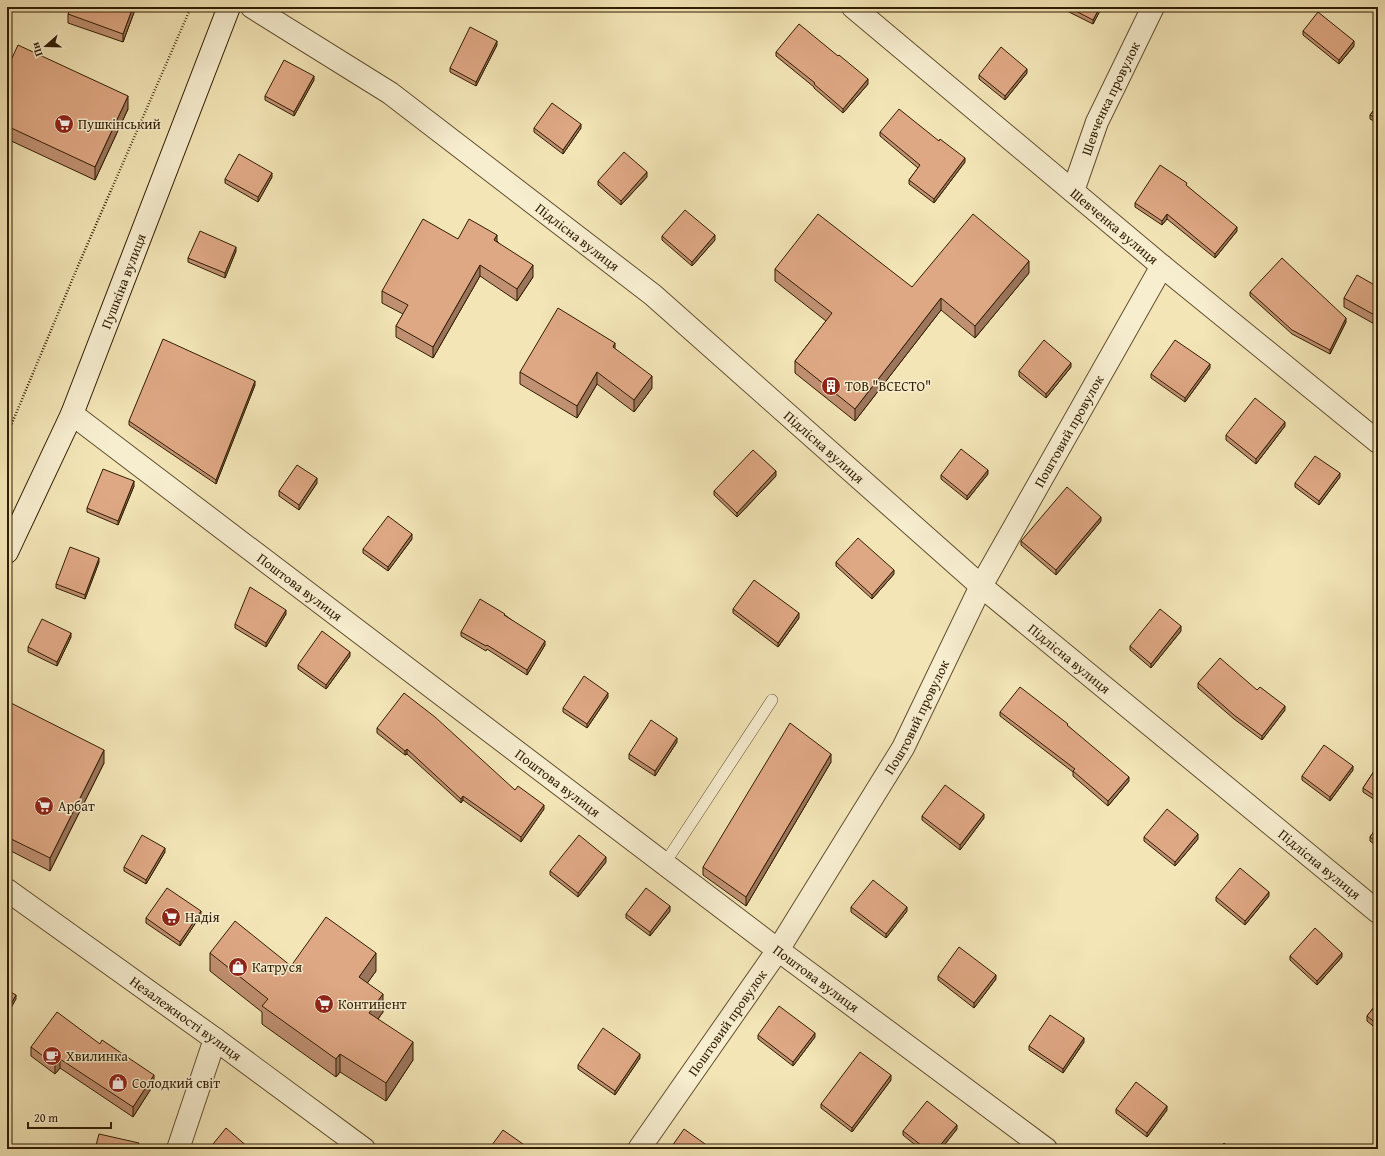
<svg xmlns="http://www.w3.org/2000/svg" width="1385" height="1156" viewBox="0 0 1385 1156" font-family="'Gentium Book Plus',serif">
  <style>
    .lines { fill: none; stroke-linecap: round; stroke-linejoin: round }
    .service-casing { stroke: #624f2f; stroke-width: 12 }
    .minor-casing { stroke: #624f2f; stroke-width: 24 }
    .secondary-casing { stroke: #311d02; stroke-width: 24 }
    .path { stroke: #311d02; stroke-width: 2.5; stroke-dasharray: 1 2; stroke-linecap: butt }
    .service { stroke: #f7eed0; stroke-width: 11 }
    .minor { stroke: #f7eed0; stroke-width: 22 }
    .secondary { stroke: #f7eed0; stroke-width: 22 }
    .wall { fill: #c09072; stroke: #311d02 }
    .shaded-wall { fill: #9c765c; stroke: #311d02 }
    .building { fill: #dfa884; stroke: #311d02 }
    .labels { text-anchor: middle; stroke-width: 3; stroke-linejoin: round; paint-order: stroke }
    .street-label { font-size: 14px; fill: #311d02; stroke: #f7eed0 }
    .poi-label { font-size: 14px; fill: #311d02; stroke: #f7eed0; text-anchor: start }
  </style>
  <rect width="100%" height="100%" fill="#f3e5b6"/>
  <filter id="stains"><feTurbulence type="fractalNoise" baseFrequency=".005" numOctaves="4"/><feColorMatrix values="0 0 0 0 .2 0 0 0 0 .09 0 0 0 0 .02 0 0 0 .5 -.17"/></filter>
  <radialGradient id="worn" r=".72"><stop offset=".6" stop-color="#630" stop-opacity="0"/><stop offset="1" stop-color="#630" stop-opacity=".3"/></radialGradient>
  <g class="lines">
    <!-- service casing -->
    <g class="service-casing">
      <polyline id="service" points="665,863 772,700"/>
    </g>
    <!-- minor casing -->
    <g class="minor-casing">
      <g id="minor">
        <path id="s1" d="M252,7L390,93L653,295L981,586L1378,912"/>
        <path id="s2" d="M853,7L1162,266L1378,442"/>
        <path id="s3" d="M1073,191L1097,122L1153,7"/>
        <path id="s4" d="M72,414L778,950L1046,1149"/>
        <path id="s5" d="M7,890L215,1039L364,1149"/>
        <polyline points="178,1149 215,1039"/>
        <path id="s6" d="M639,1149L778,950L903,748L981,586L1162,266"/>
      </g>
    </g>
    <!-- secondary casing -->
    <g class="secondary-casing">
      <g id="secondary">
        <path id="s7" d="M7,552L72,414L229,7"/>
      </g>
    </g>
    <!-- path -->
    <polyline class="path" points="7,435 78,266 191,7"/>
    <!-- service -->
    <use href="#service" class="service"/>
    <!-- minor -->
    <use href="#minor" class="minor"/>
    <!-- secondary -->
    <use href="#secondary" class="secondary"/>
  </g>
  <!-- wall -->
  <g class="wall">
    <polygon points="136,7 123,42 68,23 68,14"/>
    <polygon points="1061,7 1102,7 1093,24 1061,8"/>
    <polygon points="1303,31 1354,46 1339,64 1303,35"/>
    <polygon points="497,45 476,86 450,72 450,68"/>
    <polygon points="776,52 868,84 843,113 814,88 814,87 776,56"/>
    <polygon points="7,69 128,109 95,180 7,139"/>
    <polygon points="1027,73 1005,100 979,79 979,75"/>
    <polygon points="314,80 294,116 265,100 265,96"/>
    <polygon points="1378,105 1378,123 1370,119 1370,115"/>
    <polygon points="534,128 581,128 563,154 534,132"/>
    <polygon points="880,132 939,141 965,162 934,203 909,184 909,180 918,168 880,136"/>
    <polygon points="272,177 258,202 225,183 225,179"/>
    <polygon points="647,177 621,205 598,185 598,181"/>
    <polygon points="1187,186 1237,231 1215,258 1167,219 1162,225 1135,207 1135,203"/>
    <polygon points="662,236 715,240 692,266 662,240"/>
    <polygon points="458,239 497,241 533,277 517,301 480,276 433,358 396,337 396,326 403,314 382,303 382,291"/>
    <polygon points="236,251 225,278 188,262 188,258"/>
    <polygon points="775,269 912,287 1029,273 975,338 941,310 855,421 795,373 795,361 826,321 775,281"/>
    <polygon points="1378,287 1378,326 1344,307 1344,298"/>
    <polygon points="1250,292 1346,322 1330,354 1292,334 1250,296"/>
    <polygon points="615,349 652,388 634,412 597,384 577,418 520,384 520,372"/>
    <polygon points="1071,367 1046,398 1019,376 1019,371"/>
    <polygon points="1210,368 1185,402 1151,378 1151,374"/>
    <polygon points="255,385 216,484 129,425 129,421"/>
    <polygon points="1285,426 1256,464 1226,440 1226,435"/>
    <polygon points="988,474 967,500 941,479 941,475"/>
    <polygon points="776,476 737,517 714,495 714,491"/>
    <polygon points="1340,477 1319,505 1295,487 1295,483"/>
    <polygon points="317,483 299,510 279,496 279,491"/>
    <polygon points="134,486 118,525 87,512 87,508"/>
    <polygon points="1101,521 1056,575 1021,545 1021,541"/>
    <polygon points="412,539 388,571 363,553 363,549"/>
    <polygon points="99,562 85,599 56,588 56,584"/>
    <polygon points="836,562 894,574 872,599 836,566"/>
    <polygon points="733,609 799,618 778,647 733,613"/>
    <polygon points="286,614 266,647 235,628 235,624"/>
    <polygon points="505,615 545,645 527,675 487,649 486,651 461,636 461,632"/>
    <polygon points="1181,631 1151,668 1130,650 1130,646"/>
    <polygon points="71,637 57,666 28,652 28,647"/>
    <polygon points="350,656 326,689 298,669 298,665"/>
    <polygon points="1198,683 1257,690 1285,710 1262,740 1234,719 1198,688"/>
    <polygon points="608,697 587,728 563,712 563,708"/>
    <polygon points="7,701 104,763 50,871 7,849"/>
    <polygon points="1000,712 1068,726 1129,781 1108,806 1073,776 1073,772 1000,716"/>
    <polygon points="377,728 515,790 544,809 521,842 463,800 461,803 407,754 405,755 377,733"/>
    <polygon points="677,742 655,776 629,759 629,754"/>
    <polygon points="831,762 746,906 703,875 703,867"/>
    <polygon points="1378,765 1378,802 1363,792 1363,788"/>
    <polygon points="1353,770 1330,801 1302,780 1302,776"/>
    <polygon points="922,816 984,818 960,850 922,820"/>
    <polygon points="1378,826 1378,847 1370,841 1370,837"/>
    <polygon points="1144,837 1198,839 1175,866 1144,841"/>
    <polygon points="165,852 146,884 124,871 124,867"/>
    <polygon points="606,862 578,897 550,875 550,871"/>
    <polygon points="1269,896 1245,925 1216,901 1216,897"/>
    <polygon points="851,907 907,911 886,938 851,912"/>
    <polygon points="670,911 650,936 626,918 626,914"/>
    <polygon points="201,915 180,946 146,923 146,918"/>
    <polygon points="210,953 291,966 376,971 367,983 383,1012 378,1019 413,1060 386,1101 340,1072 336,1077 262,1024 262,1012 210,971"/>
    <polygon points="1290,956 1342,957 1317,985 1290,960"/>
    <polygon points="938,976 996,979 974,1008 938,980"/>
    <polygon points="1378,1002 1378,1030 1367,1021 1367,1016"/>
    <polygon points="758,1035 815,1037 793,1066 758,1039"/>
    <polygon points="1084,1042 1063,1073 1029,1050 1029,1046"/>
    <polygon points="31,1047 154,1084 133,1117 60,1068 55,1074 31,1056"/>
    <polygon points="640,1058 615,1095 578,1069 578,1065"/>
    <polygon points="891,1080 852,1132 821,1108 821,1104"/>
    <polygon points="1116,1109 1167,1110 1147,1137 1116,1113"/>
    <polygon points="957,1129 941,1149 920,1149 903,1135 903,1131"/>
  </g>
  <!-- shaded-wall -->
  <g class="shaded-wall">
    <polygon points="133,7 136,7 123,42 123,34"/>
    <polygon points="1100,7 1102,7 1093,24 1093,20"/>
    <polygon points="497,41 497,45 476,86 476,82"/>
    <polygon points="1354,41 1354,46 1339,64 1339,60"/>
    <polygon points="1027,69 1027,73 1005,100 1005,96"/>
    <polygon points="314,76 314,80 294,116 294,112"/>
    <polygon points="868,79 868,84 843,113 843,109"/>
    <polygon points="128,96 128,109 95,180 95,167"/>
    <polygon points="581,124 581,128 563,154 563,150"/>
    <polygon points="965,158 965,162 934,203 934,199"/>
    <polygon points="647,172 647,177 621,205 621,201"/>
    <polygon points="272,173 272,177 258,202 258,197"/>
    <polygon points="1167,214 1167,219 1162,225 1162,221"/>
    <polygon points="1237,227 1237,231 1215,258 1215,254"/>
    <polygon points="497,235 497,247 494,240"/>
    <polygon points="715,235 715,240 692,266 692,262"/>
    <polygon points="236,247 236,251 225,278 225,273"/>
    <polygon points="1029,261 1029,273 975,338 975,326"/>
    <polygon points="480,265 480,276 433,358 433,347"/>
    <polygon points="533,265 533,277 517,301 517,289"/>
    <polygon points="941,298 941,310 855,421 855,409"/>
    <polygon points="1346,318 1346,322 1330,354 1330,350"/>
    <polygon points="615,343 615,354 613,347"/>
    <polygon points="1071,363 1071,367 1046,398 1046,394"/>
    <polygon points="1210,364 1210,368 1185,402 1185,398"/>
    <polygon points="597,372 597,384 577,418 577,406"/>
    <polygon points="652,376 652,388 634,412 634,400"/>
    <polygon points="255,381 255,385 216,484 216,480"/>
    <polygon points="1285,422 1285,426 1256,464 1256,459"/>
    <polygon points="988,470 988,474 967,500 967,496"/>
    <polygon points="776,471 776,476 737,517 737,513"/>
    <polygon points="1340,473 1340,477 1319,505 1319,501"/>
    <polygon points="317,478 317,483 299,510 299,505"/>
    <polygon points="134,481 134,486 118,525 118,521"/>
    <polygon points="1101,517 1101,521 1056,575 1056,570"/>
    <polygon points="412,534 412,539 388,571 388,567"/>
    <polygon points="99,558 99,562 85,599 85,595"/>
    <polygon points="894,570 894,574 872,599 872,595"/>
    <polygon points="286,610 286,614 266,647 266,643"/>
    <polygon points="799,613 799,618 778,647 778,643"/>
    <polygon points="1181,626 1181,631 1151,668 1151,664"/>
    <polygon points="71,633 71,637 57,666 57,662"/>
    <polygon points="545,641 545,645 527,675 527,670"/>
    <polygon points="350,652 350,656 326,689 326,685"/>
    <polygon points="608,693 608,697 587,728 587,724"/>
    <polygon points="1285,706 1285,710 1262,740 1262,736"/>
    <polygon points="677,738 677,742 655,776 655,771"/>
    <polygon points="407,749 407,754 405,755 405,751"/>
    <polygon points="104,750 104,763 50,871 50,858"/>
    <polygon points="831,754 831,762 746,906 746,897"/>
    <polygon points="1353,766 1353,770 1330,801 1330,797"/>
    <polygon points="1129,777 1129,781 1108,806 1108,801"/>
    <polygon points="463,796 463,800 461,803 461,799"/>
    <polygon points="544,805 544,809 521,842 521,837"/>
    <polygon points="984,814 984,818 960,850 960,845"/>
    <polygon points="1198,834 1198,839 1175,866 1175,862"/>
    <polygon points="165,848 165,852 146,884 146,880"/>
    <polygon points="606,857 606,862 578,897 578,893"/>
    <polygon points="1269,892 1269,896 1245,925 1245,921"/>
    <polygon points="670,906 670,911 650,936 650,932"/>
    <polygon points="907,907 907,911 886,938 886,934"/>
    <polygon points="201,911 201,915 180,946 180,942"/>
    <polygon points="376,953 376,971 359,995 359,977"/>
    <polygon points="1342,953 1342,957 1317,985 1317,981"/>
    <polygon points="996,975 996,979 974,1008 974,1003"/>
    <polygon points="383,994 383,1012 369,1031 369,1013"/>
    <polygon points="16,995 16,999 7,1015 7,1011"/>
    <polygon points="815,1033 815,1037 793,1066 793,1062"/>
    <polygon points="1084,1038 1084,1042 1063,1073 1063,1069"/>
    <polygon points="413,1042 413,1060 386,1101 386,1083"/>
    <polygon points="340,1054 340,1072 336,1077 336,1059"/>
    <polygon points="640,1054 640,1058 615,1095 615,1091"/>
    <polygon points="60,1059 60,1068 55,1074 55,1065"/>
    <polygon points="154,1075 154,1084 133,1117 133,1107"/>
    <polygon points="891,1075 891,1080 852,1132 852,1128"/>
    <polygon points="1167,1106 1167,1110 1147,1137 1147,1133"/>
    <polygon points="957,1125 957,1129 941,1149 937,1149"/>
  </g>
  <!-- building -->
  <g class="building">
    <polygon points="71,7 133,7 123,34 68,14"/>
    <polygon points="1068,7 1100,7 1093,20"/>
    <polygon points="1318,12 1354,41 1339,60 1303,31"/>
    <polygon points="799,24 838,56 839,55 868,79 843,109 814,84 815,83 776,52"/>
    <polygon points="470,27 497,41 476,82 450,68"/>
    <polygon points="18,45 128,96 95,167 7,126 7,69"/>
    <polygon points="1001,47 1027,69 1005,96 979,75"/>
    <polygon points="284,60 314,76 294,112 265,96"/>
    <polygon points="552,103 581,124 563,150 534,128"/>
    <polygon points="1378,105 1378,119 1370,115"/>
    <polygon points="899,109 939,141 940,139 965,158 934,199 909,180 920,165 880,132"/>
    <polygon points="624,152 647,172 621,201 598,181"/>
    <polygon points="239,154 272,173 258,197 225,179"/>
    <polygon points="1160,165 1187,183 1186,185 1237,227 1215,254 1167,214 1162,221 1135,203"/>
    <polygon points="685,210 715,235 692,262 662,236"/>
    <polygon points="818,214 912,287 973,214 1029,261 975,326 941,298 855,409 795,361 832,313 775,269"/>
    <polygon points="423,219 458,239 469,219 497,235 494,240 533,265 517,289 480,265 433,347 396,326 408,305 382,291"/>
    <polygon points="200,231 236,247 225,273 188,258"/>
    <polygon points="1282,258 1346,318 1330,350 1292,330 1250,292"/>
    <polygon points="1357,275 1378,287 1378,317 1344,298"/>
    <polygon points="558,308 615,343 613,347 652,376 634,400 597,372 577,406 520,372"/>
    <polygon points="163,339 255,381 216,480 129,421"/>
    <polygon points="1044,340 1071,363 1046,394 1019,371"/>
    <polygon points="1175,340 1210,364 1185,398 1151,374"/>
    <polygon points="1255,398 1285,422 1256,459 1226,435"/>
    <polygon points="961,449 988,470 967,496 941,475"/>
    <polygon points="753,450 776,471 737,513 714,491"/>
    <polygon points="1315,456 1340,473 1319,501 1295,483"/>
    <polygon points="297,465 317,478 299,505 279,491"/>
    <polygon points="103,469 134,481 118,521 87,508"/>
    <polygon points="1067,487 1101,517 1056,570 1021,541"/>
    <polygon points="388,516 412,534 388,567 363,549"/>
    <polygon points="858,538 894,570 872,595 836,562"/>
    <polygon points="70,547 99,558 85,595 56,584"/>
    <polygon points="754,580 799,613 778,643 733,609"/>
    <polygon points="250,587 286,610 266,643 235,624"/>
    <polygon points="480,599 505,614 504,615 545,641 527,670 487,645 486,646 461,632"/>
    <polygon points="1160,609 1181,626 1151,664 1130,646"/>
    <polygon points="42,619 71,633 57,662 28,647"/>
    <polygon points="322,631 350,652 326,685 298,665"/>
    <polygon points="1220,658 1257,690 1260,687 1285,706 1262,736 1234,715 1198,683"/>
    <polygon points="584,676 608,693 587,724 563,708"/>
    <polygon points="1020,687 1068,724 1067,725 1129,777 1108,801 1073,771 1075,769 1000,712"/>
    <polygon points="404,693 435,717 515,790 518,786 544,805 521,837 463,796 461,799 407,749 405,751 377,728"/>
    <polygon points="7,701 104,750 50,858 7,837"/>
    <polygon points="651,720 677,738 655,771 629,754"/>
    <polygon points="790,723 831,754 746,897 703,867"/>
    <polygon points="1324,745 1353,766 1330,797 1302,776"/>
    <polygon points="1378,765 1378,798 1363,788"/>
    <polygon points="945,785 984,814 960,845 922,816"/>
    <polygon points="1167,809 1198,834 1175,862 1144,837"/>
    <polygon points="1378,826 1378,843 1370,837"/>
    <polygon points="142,835 165,848 146,880 124,867"/>
    <polygon points="579,835 606,857 578,893 550,871"/>
    <polygon points="1240,868 1269,892 1245,921 1216,897"/>
    <polygon points="873,880 907,907 886,934 851,907"/>
    <polygon points="167,888 201,911 180,942 146,918"/>
    <polygon points="646,888 670,906 650,932 626,914"/>
    <polygon points="326,917 376,953 359,977 383,994 369,1013 413,1042 386,1083 340,1054 336,1059 262,1006 268,999 210,953 235,921 291,966"/>
    <polygon points="1315,928 1342,953 1317,981 1290,956"/>
    <polygon points="959,947 996,975 974,1003 938,976"/>
    <polygon points="7,990 16,995 7,1011"/>
    <polygon points="1378,1002 1378,1025 1367,1016"/>
    <polygon points="779,1006 815,1033 793,1062 758,1035"/>
    <polygon points="57,1012 100,1044 102,1040 154,1075 133,1107 60,1059 55,1065 31,1047"/>
    <polygon points="1050,1015 1084,1038 1063,1069 1029,1046"/>
    <polygon points="603,1028 640,1054 615,1091 578,1065"/>
    <polygon points="860,1052 891,1075 852,1128 821,1104"/>
    <polygon points="1136,1082 1167,1106 1147,1133 1116,1109"/>
    <polygon points="927,1101 957,1125 937,1149 926,1149 903,1131"/>
    <polygon points="226,1128 249,1148 248,1149 209,1149"/>
    <polygon points="684,1129 712,1149 670,1149"/>
    <polygon points="503,1130 530,1149 489,1149"/>
    <polygon points="99,1134 139,1143 137,1149 95,1149"/>
    <polygon points="1224,1143 1231,1149 1219,1149"/>
  </g>
  <!-- icons -->
  <defs>
    <g id="supermarket-disc" transform="scale(1)"><circle r="9.5" fill="#8f2418" stroke="#f7eed0"/><path d="M-6-5.5h2.5l.6 2H6L4.5 2H-2.5L-4.4-4H-6ZM-1.5 3.2a1.3 1.3 0 1 0 .1 0ZM3 3.2a1.3 1.3 0 1 0 .1 0Z" fill="#fff"/></g>
    <g id="building-disc" transform="scale(1)"><circle r="9.5" fill="#8f2418" stroke="#f7eed0"/><path d="M-4-6H4V6H1V3H-1V6H-4ZM-2.5-4.3h1.7v1.8h-1.7ZM.8-4.3h1.7v1.8H.8ZM-2.5-1h1.7V.8h-1.7ZM.8-1h1.7V.8H.8Z" fill="#fff"/></g>
    <g id="shop-disc" transform="scale(1)"><circle r="9.5" fill="#8f2418" stroke="#f7eed0"/><path d="M-5-2.5h2.3a2.7 3.5 0 0 1 5.4 0H5L5.5 6h-11ZM-1.5-2.5h3a1.5 2.3 0 0 0-3 0Z" fill="#fff"/></g>
    <g id="cafe-disc" transform="scale(1)"><circle r="9.5" fill="#8f2418" stroke="#f7eed0"/><path d="M-5.5-4.5H6V0H3Q3 3.5 0 3.5H-2.5Q-5.5 3.5-5.5 0ZM3-3.2v2h1.7v-2ZM-6 4.5H4V6H-6Z" fill="#fff"/></g>
  </defs>
  <g fill-rule="evenodd">
    <use href="#supermarket-disc" x="64" y="124"/>
    <use href="#building-disc" x="831" y="386"/>
    <use href="#supermarket-disc" x="44" y="806"/>
    <use href="#supermarket-disc" x="171" y="917"/>
    <use href="#shop-disc" x="238" y="967"/>
    <use href="#supermarket-disc" x="324" y="1004"/>
    <use href="#cafe-disc" x="52" y="1056"/>
    <use href="#shop-disc" x="118" y="1083"/>
  </g>
  <g class="labels">
    <!-- street labels -->
    <g class="street-label">
      <text dy="5" stroke="none"><textPath href="#s3" startOffset="100">Шевченка провулок</textPath></text>
      <text dy="5" stroke="none"><textPath href="#s2" startOffset="341">Шевченка вулиця</textPath></text>
      <text dy="5" stroke="none"><textPath href="#s1" startOffset="399">Підлісна вулиця</textPath></text>
      <text dy="5" stroke="none"><textPath href="#s7" startOffset="295">Пушкіна вулиця</textPath></text>
      <text dy="5" stroke="none"><textPath href="#s6" startOffset="838">Поштовий провулок</textPath></text>
      <text dy="5" stroke="none"><textPath href="#s1" startOffset="723">Підлісна вулиця</textPath></text>
      <text dy="5" stroke="none"><textPath href="#s4" startOffset="286">Поштова вулиця</textPath></text>
      <text dy="5" stroke="none"><textPath href="#s1" startOffset="1047">Підлісна вулиця</textPath></text>
      <text dy="5" stroke="none"><textPath href="#s6" startOffset="514">Поштовий провулок</textPath></text>
      <text dy="5" stroke="none"><textPath href="#s4" startOffset="610">Поштова вулиця</textPath></text>
      <text dy="5" stroke="none"><textPath href="#s1" startOffset="1371">Підлісна вулиця</textPath></text>
      <text dy="5" stroke="none"><textPath href="#s4" startOffset="934">Поштова вулиця</textPath></text>
      <text dy="5" stroke="none"><textPath href="#s5" startOffset="220">Незалежності вулиця</textPath></text>
      <text dy="5" stroke="none"><textPath href="#s6" startOffset="154">Поштовий провулок</textPath></text>
    </g>
    <!-- poi labels -->
    <g class="poi-label">
      <text x="78" y="129">Пушкінський</text>
      <text x="845" y="391">ТОВ "ВСЕСТО"</text>
      <text x="58" y="811">Арбат</text>
      <text x="185" y="922">Надiя</text>
      <text x="252" y="972">Катруся</text>
      <text x="338" y="1009">Континент</text>
      <text x="66" y="1061">Хвилинка</text>
      <text x="132" y="1088">Солодкий світ</text>
    </g>
  </g>
  <!-- margin -->
  <rect width="1385" height="1156" fill="none" stroke="#f3e5b6" stroke-width="24"/>
  <rect x="8" y="8" width="1369" height="1140" fill="none" stroke="#311d02" stroke-width="2"/>
  <rect x="12" y="12" width="1361" height="1132" fill="none" stroke="#311d02"/>
  <!-- north arrow -->
  <g transform="translate(46 46) rotate(250)" stroke="#f7eed0" stroke-width="3" paint-order="stroke">
  <path d="M0-3L7 15L0 10L-7 15Z" fill="#311d02"/>
  <text y="-6" font-size="11" font-weight="bold" text-anchor="middle" fill="#311d02">Пн</text>
  </g>
  <!-- scale -->
  <path d="M28 1122v6h83v-6" fill="none" stroke="#311d02" stroke-width="2"/>
  <text x="34" y="1122" font-size="12" fill="#311d02" stroke="#f7eed0" stroke-width="3" paint-order="stroke">20 m</text>
  <rect width="100%" height="100%" filter="url(#stains)"/>
  <rect width="100%" height="100%" fill="url(#worn)"/>
</svg>
